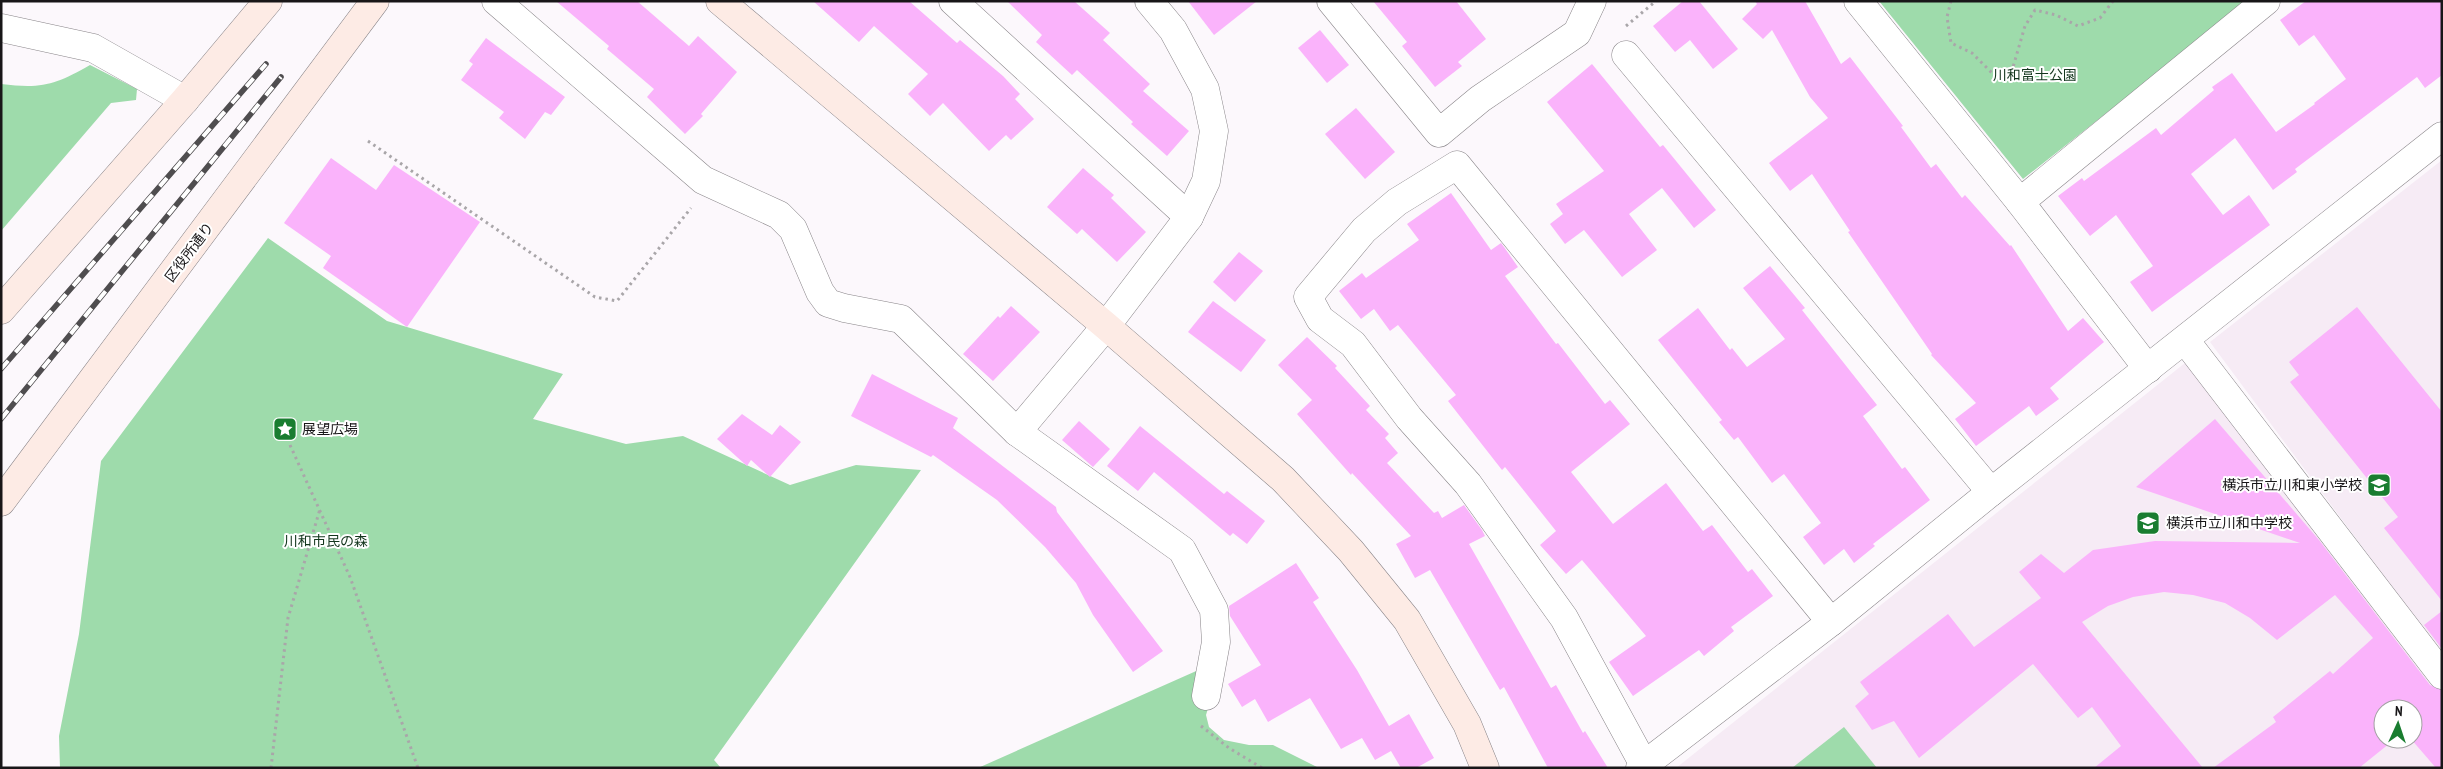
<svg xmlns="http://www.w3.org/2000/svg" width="2443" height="769" viewBox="0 0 2443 769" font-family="'PT Sans Narrow','Noto Sans JP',sans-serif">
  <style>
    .built { fill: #f6ebf5; fill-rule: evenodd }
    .green { fill: #9edbab }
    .building { fill: #fab3fb }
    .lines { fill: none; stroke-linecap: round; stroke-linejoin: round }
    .street-casing { stroke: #898589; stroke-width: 29 }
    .secondary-casing { stroke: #898589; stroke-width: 29 }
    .path { stroke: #a9a6a9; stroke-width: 3; stroke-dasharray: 2.5 4; stroke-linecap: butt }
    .street { stroke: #fff; stroke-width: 28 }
    .secondary { stroke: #fdebe5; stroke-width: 28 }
    .rail-casing { stroke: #4f4d4f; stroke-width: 5.5 }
    .rail { stroke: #fff; stroke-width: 4; stroke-dasharray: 11; stroke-linecap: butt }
    .labels { text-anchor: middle; stroke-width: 4; stroke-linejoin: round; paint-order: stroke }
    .park-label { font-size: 14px; fill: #13361d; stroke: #fff }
    .street-label { font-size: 14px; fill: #181618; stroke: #fff }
    .poi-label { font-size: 14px; fill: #181618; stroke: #fff; text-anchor: start }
  </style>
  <rect width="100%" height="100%" fill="#fcf8fc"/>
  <!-- built -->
  <g class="built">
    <polygon points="2442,160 2442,654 2210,342"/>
    <path d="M2185,363L2442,683V768H1676ZM2383,709H2413V739H2383Z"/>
  </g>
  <!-- green -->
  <g class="green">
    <polygon points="1879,1 2248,1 2023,179"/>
    <path d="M90,65L137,89L136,100L111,103L1,231V84C42,89 55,85 90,65Z"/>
    <polygon points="268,238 387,321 563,374 533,419 626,444 683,436 790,485 856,465 921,470 714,760 721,768 60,768 59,736 79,634 101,461"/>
    <polygon points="1212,664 1217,678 1206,715 1209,727 1224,740 1249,745 1273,745 1319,768 978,768"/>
    <polygon points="1844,727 1877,768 1792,768"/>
  </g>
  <!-- building -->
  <g class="building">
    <polygon points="556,1 637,1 689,46 698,36 737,72 701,114 703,116 685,134 647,97 654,89 607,49 609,46"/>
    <polygon points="813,1 909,1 957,43 960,40 1003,76 1020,94 1015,99 1034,119 1011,140 1006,135 989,151 943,103 930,116 908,94 928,74 874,26 859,42"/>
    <polygon points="1007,1 1074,1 1110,33 1103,40 1150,84 1143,91 1189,131 1167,156 1131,124 1133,122 1077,70 1072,75 1036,42 1042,35"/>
    <polygon points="1188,1 1257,1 1214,35"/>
    <polygon points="1373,1 1456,1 1486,39 1458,62 1462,66 1435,87 1402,46 1407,42"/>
    <polygon points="1683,1 1699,1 1738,49 1713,69 1690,40 1675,52 1653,26"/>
    <polygon points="1755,1 1805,1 1841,64 1850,57 1903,126 1901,127 1931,168 1936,164 1962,198 1965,195 2010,246 2011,245 2068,331 2083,318 2104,342 2050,388 2059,399 2036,416 2029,406 1976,446 1955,419 1976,403 1931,355 1932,354 1848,232 1850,231 1812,174 1790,191 1769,163 1828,118 1810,97 1772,30 1763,39 1742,19 1757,4"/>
    <polygon points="2306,1 2442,1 2442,75 2425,88 2417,77 2295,169 2297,172 2273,190 2235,138 2191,174 2223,215 2249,195 2270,225 2152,312 2130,282 2153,266 2116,215 2090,236 2058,196 2082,178 2084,181 2156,128 2161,135 2214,90 2212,87 2232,73 2276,132 2315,104 2314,103 2346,79 2314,35 2299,46 2280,20"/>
    <polygon points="1320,30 1349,65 1327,83 1298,48"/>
    <polygon points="486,38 565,97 551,115 545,112 525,139 499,118 504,112 461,80 473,64 469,61"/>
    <polygon points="1592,64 1660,147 1663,145 1716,210 1694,228 1662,188 1629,214 1657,250 1622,277 1584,230 1565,244 1550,224 1563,214 1556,204 1604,171 1547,102"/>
    <polygon points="1356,108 1395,152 1365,179 1325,134"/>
    <polygon points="331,158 376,190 394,165 480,222 407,327 323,268 331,256 284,223"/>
    <polygon points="1083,168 1114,195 1111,198 1146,232 1117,262 1082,229 1077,234 1047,207"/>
    <polygon points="1451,193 1491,250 1501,243 1504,247 1518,267 1505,276 1556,344 1558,343 1605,404 1610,400 1630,424 1571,472 1613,524 1666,483 1703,531 1712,525 1748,572 1752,569 1773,596 1731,627 1734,631 1704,656 1699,650 1633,696 1609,662 1646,636 1582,560 1566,574 1540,545 1556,531 1505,467 1502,470 1448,401 1456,395 1398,325 1390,331 1374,309 1361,319 1339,291 1362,273 1366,278 1419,240 1407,224"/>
    <polygon points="1239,252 1263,271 1235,302 1213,282"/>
    <polygon points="1770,266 1805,308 1802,310 1877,405 1863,416 1902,469 1905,467 1930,500 1873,544 1875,546 1854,563 1844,549 1824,565 1803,537 1821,523 1784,474 1772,483 1738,437 1734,440 1719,422 1722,420 1658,340 1698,308 1730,350 1732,348 1747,367 1785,339 1743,288"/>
    <polygon points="1213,301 1266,340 1241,372 1188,332"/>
    <polygon points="1011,306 1040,332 993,381 963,354 998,316 1000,318"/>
    <polygon points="2357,307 2442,412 2442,601 2384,528 2398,517 2290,382 2299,375 2289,362"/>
    <polygon points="1307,337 1337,366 1335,368 1370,406 1366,410 1389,434 1385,438 1398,453 1387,463 1434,513 1438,511 1442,518 1464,505 1482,530 1485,536 1469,544 1551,688 1556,685 1583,733 1585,731 1608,768 1548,768 1504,687 1500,690 1430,570 1415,578 1396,544 1411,536 1352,473 1351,475 1297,414 1312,400 1278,365"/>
    <polygon points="872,374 958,418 953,428 1056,507 1057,512 1163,651 1133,672 1093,615 1076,583 1045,547 997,500 933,455 931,457 851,416"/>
    <polygon points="742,414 772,435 780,425 801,442 770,477 751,460 747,466 717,439"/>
    <polygon points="2215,419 2319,540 2430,685 2442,690 2442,768 2436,768 2411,739 2413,709 2383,709 2383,739 2395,739 2359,768 2213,768 2276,722 2273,717 2330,671 2333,674 2373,638 2335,595 2277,640 2250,618 2225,603 2193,595 2164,592 2133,597 2108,606 2082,622 2203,768 2094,768 2121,746 2092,707 2078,718 2033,664 1919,758 1894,721 1872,730 1855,706 1869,694 1860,682 1948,614 1974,647 2041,598 2019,572 2041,554 2064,573 2093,550 2155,541 2300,543 2136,487"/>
    <polygon points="1079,421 1110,449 1093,467 1062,440"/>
    <polygon points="1140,426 1224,494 1227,491 1265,521 1247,544 1233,533 1230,536 1154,472 1138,491 1107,466"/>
    <polygon points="1296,563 1319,598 1313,602 1357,670 1389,726 1409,714 1434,758 1416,768 1401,768 1391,751 1375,760 1362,738 1341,749 1310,698 1268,722 1255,699 1242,707 1228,684 1261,665 1230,616 1229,606"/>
    <polygon points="2442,611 2442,649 2424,625"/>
  </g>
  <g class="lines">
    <!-- street casing -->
    <g class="street-casing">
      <g id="street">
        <polyline points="496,1 703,180 779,215 793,229 820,292 828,303 844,308 901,319 1017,432 1106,326 1189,217 1206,181 1214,131 1205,89 1173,30 1149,1"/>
        <polyline points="953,1 1189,217"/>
        <polyline points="1331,1 1439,133 1480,99 1577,33 1592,1"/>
        <polyline points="1858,1 2020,202 2148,369"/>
        <polyline points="1,28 93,48 185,100"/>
        <polyline points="1626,55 1991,492"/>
        <polyline points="2020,202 2266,1"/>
        <polyline points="2185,340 2442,675"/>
        <polyline points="1017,432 1182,550 1214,610 1216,642 1206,696"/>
        <polyline points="1644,765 1564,618 1468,484 1409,418 1353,344 1320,319 1308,297 1364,230 1397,202 1457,165 1831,622"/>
        <polyline points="1640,768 1831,622 1991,492 2442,136"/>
      </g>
    </g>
    <!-- secondary casing -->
    <g class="secondary-casing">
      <g id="secondary">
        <polyline points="720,1 1106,326 1283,479 1351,551 1407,620 1467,724 1485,768"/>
        <polyline points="1,310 185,100 268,1"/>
        <polyline points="1,502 375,1"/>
      </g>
    </g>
    <!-- path -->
    <g class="path">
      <polyline points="1951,1 1947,17 1951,43 1972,53 1996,77 2011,74 2025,26 2035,10 2056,15 2078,26 2100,18 2113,1"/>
      <polyline points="1626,26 1656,1"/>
      <polyline points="368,141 595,297 617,301 691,208"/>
      <polyline points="290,445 350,577 418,768"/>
      <polyline points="1201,726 1229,748 1262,768"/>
      <polyline points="271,768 288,618 320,509"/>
    </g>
    <!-- street -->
    <use href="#street" class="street"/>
    <!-- secondary -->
    <use href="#secondary" class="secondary"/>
    <!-- rail casing -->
    <g class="rail-casing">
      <g id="rail">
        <polyline points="1,369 266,64"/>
        <polyline points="1,419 281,77"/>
      </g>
    </g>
    <!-- rail -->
    <use href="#rail" class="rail"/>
  </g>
  <!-- icons -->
  <defs>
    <g id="sight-square" transform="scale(1.25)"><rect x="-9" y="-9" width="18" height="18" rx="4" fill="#197d30" stroke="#fff"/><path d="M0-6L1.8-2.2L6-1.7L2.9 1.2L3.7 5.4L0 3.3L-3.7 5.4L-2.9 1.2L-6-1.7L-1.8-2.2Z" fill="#fff"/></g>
    <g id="school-square" transform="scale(1.25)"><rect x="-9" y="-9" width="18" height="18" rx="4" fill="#197d30" stroke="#fff"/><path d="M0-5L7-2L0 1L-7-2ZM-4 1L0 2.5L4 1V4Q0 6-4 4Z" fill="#fff"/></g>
  </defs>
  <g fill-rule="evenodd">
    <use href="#sight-square" x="285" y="429"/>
    <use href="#school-square" x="2379" y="485"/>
    <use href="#school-square" x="2148" y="523"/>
  </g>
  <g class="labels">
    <!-- park labels -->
    <g class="park-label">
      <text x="2035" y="80">川和富士公園</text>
      <text x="326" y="546">川和市民の森</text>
    </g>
    <!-- street labels -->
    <g class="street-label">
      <text transform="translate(189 252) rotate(-53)" y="5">区役所通り</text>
    </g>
    <!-- poi labels -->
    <g class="poi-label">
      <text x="302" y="434">展望広場</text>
      <text x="2362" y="490" text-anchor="end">横浜市立川和東小学校</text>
      <text x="2166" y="528">横浜市立川和中学校</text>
    </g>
  </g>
  <!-- border -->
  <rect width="2443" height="769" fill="none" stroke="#181618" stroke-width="5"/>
  <!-- north arrow -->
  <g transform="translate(2398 724) rotate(3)"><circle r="24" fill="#ffffff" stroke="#a3a2a3"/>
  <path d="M0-4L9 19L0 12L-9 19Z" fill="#197d30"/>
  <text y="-8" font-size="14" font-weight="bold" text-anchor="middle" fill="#181618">N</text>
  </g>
</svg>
